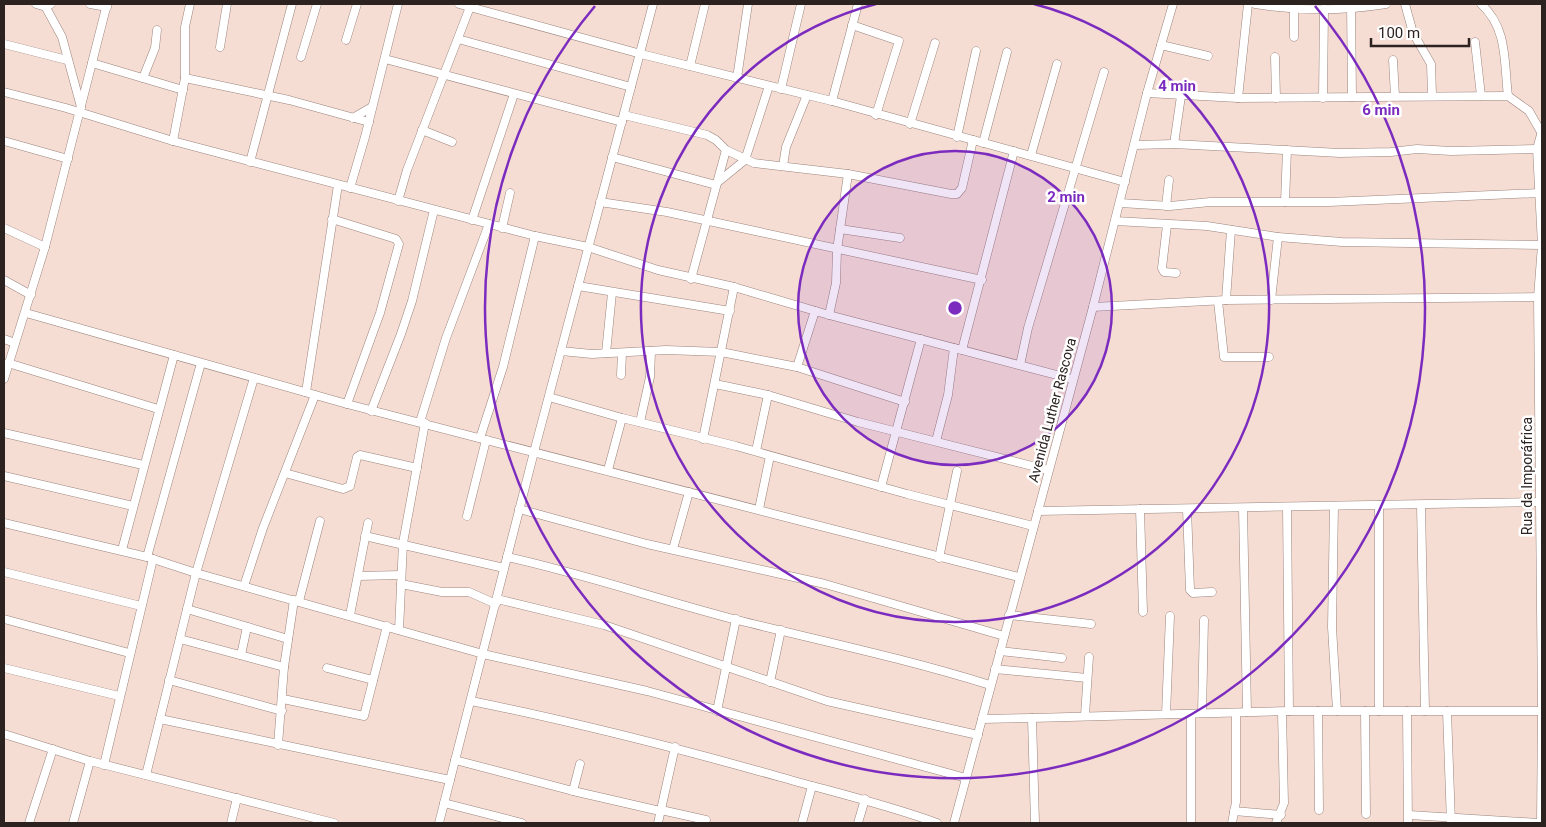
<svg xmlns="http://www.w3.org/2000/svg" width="1546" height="827" viewBox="0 0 1546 827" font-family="Roboto,sans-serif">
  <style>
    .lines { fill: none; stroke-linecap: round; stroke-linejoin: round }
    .minor-casing { stroke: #9b847c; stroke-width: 9 }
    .minor { stroke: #fff; stroke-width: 8 }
    .ring { fill: none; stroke: #7b2cbf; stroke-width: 2.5 }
    .labels { text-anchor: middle; stroke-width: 5; stroke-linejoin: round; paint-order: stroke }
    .street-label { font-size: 14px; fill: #2c2320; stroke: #fff }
    .centre { fill: #7b2cbf; stroke: #fff; stroke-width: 2.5 }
    .ring-label { font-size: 15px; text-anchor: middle; font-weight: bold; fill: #7b2cbf; stroke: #fff; stroke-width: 5; stroke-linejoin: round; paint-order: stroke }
  </style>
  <rect width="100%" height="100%" fill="#f6ddd4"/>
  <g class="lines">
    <!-- minor casing -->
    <g class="minor-casing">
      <g id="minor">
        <polyline points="36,4 46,7 51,4"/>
        <polyline points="44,4 62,37 81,107"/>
        <polyline points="90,4 107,7"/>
        <polyline points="459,4 641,54 832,101 1125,182"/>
        <path d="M1255,4C1298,11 1343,11 1386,4"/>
        <polyline points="1351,4 1352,97"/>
        <polyline points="1405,4 1413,33 1431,64 1432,95"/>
        <path d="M1481,4C1508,28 1504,63 1508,96"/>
        <polyline points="852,25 899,41 876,115"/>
        <polyline points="1294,37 1294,9"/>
        <polyline points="458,39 631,87"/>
        <polyline points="346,40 357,4"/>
        <polyline points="1475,42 1481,96"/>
        <polyline points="4,44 67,60"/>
        <polyline points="1161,45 1208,56"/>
        <polyline points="220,47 227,4"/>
        <polyline points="301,57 317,4"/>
        <polyline points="1275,57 1276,98"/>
        <polyline points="385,59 622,122"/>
        <polyline points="1393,60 1395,96"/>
        <polyline points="92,63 183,90"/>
        <polyline points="690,66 705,4"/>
        <polyline points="143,78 155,48 157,30"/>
        <polyline points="185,78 289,100 369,122"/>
        <polyline points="737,78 748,4"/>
        <polyline points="781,89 801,4"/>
        <polyline points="4,92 66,108 173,141 535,236 588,247 658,270 734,287 829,315 1072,379"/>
        <polyline points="1147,93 1238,98 1508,96 1529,111 1541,132"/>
        <polyline points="1238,98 1248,4"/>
        <polyline points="1323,98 1324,9"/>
        <polyline points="832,101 858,4"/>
        <polyline points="624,115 707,135 716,140 726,150 754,163 848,174 951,194 957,194 962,188 973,140"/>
        <polyline points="353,118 372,107"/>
        <polyline points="910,124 935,43"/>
        <polyline points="422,130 452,142"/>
        <polyline points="957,137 976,51"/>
        <polyline points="4,141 68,159"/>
        <polyline points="173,141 185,78 185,27 190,4"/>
        <polyline points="983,143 1007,52"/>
        <polyline points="1174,144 1181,96"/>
        <polyline points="1135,145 1174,144 1340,153 1391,152 1417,149 1451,151 1537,149"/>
        <polyline points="1031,155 1057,64"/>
        <polyline points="612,157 716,185"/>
        <polyline points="250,162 292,4"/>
        <polyline points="783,166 786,147 807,95"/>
        <polyline points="718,182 745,160 769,86"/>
        <polyline points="350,188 365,137 398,4"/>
        <polyline points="398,201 407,170 470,7"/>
        <polyline points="600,202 667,212 982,280"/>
        <polyline points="1285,202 1287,150"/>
        <polyline points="1120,203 1170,206 1210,202 1329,202 1540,193"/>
        <polyline points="1166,206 1169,180"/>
        <polyline points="332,219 396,239 399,244 380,313 347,404"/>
        <polyline points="472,220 514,94"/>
        <polyline points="1115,221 1207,226 1278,237 1342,242 1542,245"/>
        <polyline points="1167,225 1162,268 1164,272 1176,273"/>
        <polyline points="4,228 45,247"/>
        <polyline points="502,228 510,193"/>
        <polyline points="840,229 900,238"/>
        <polyline points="691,279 726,150"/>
        <polyline points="4,280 31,295"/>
        <polyline points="578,286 730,311"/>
        <polyline points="1226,300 1231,230"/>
        <polyline points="1271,300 1278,237"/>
        <polyline points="1218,301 1224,357 1269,357"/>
        <polyline points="1093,307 1226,300 1542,297"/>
        <polyline points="26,313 347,404 1018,577"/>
        <polyline points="829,315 836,283 837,250 848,174"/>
        <polyline points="4,339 15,343"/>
        <polyline points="962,350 1014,151"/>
        <polyline points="561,351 592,354 666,350 721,352 797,367 905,402"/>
        <polyline points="606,353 612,293"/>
        <polyline points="8,363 158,409"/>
        <polyline points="1020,365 1028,328 1104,72"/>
        <polyline points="797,367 815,311"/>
        <polyline points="621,375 622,353"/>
        <polyline points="4,379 45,247 107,4"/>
        <polyline points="715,384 768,395 858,422 1048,470"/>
        <polyline points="306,392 338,185"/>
        <polyline points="549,397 622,418 736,446 907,494 1033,526"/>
        <polyline points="371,411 401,334 412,301 434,210"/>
        <polyline points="420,422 446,338 489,224"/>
        <polyline points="640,422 650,377 651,351"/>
        <polyline points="4,433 143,465"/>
        <polyline points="480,438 503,367 535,236"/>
        <polyline points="703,439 734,287"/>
        <polyline points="936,441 948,395 954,348"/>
        <polyline points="756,451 768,395"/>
        <polyline points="608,470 622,418"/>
        <polyline points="285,473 343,489 350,486 357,457 360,455 417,468"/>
        <polyline points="4,476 133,506"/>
        <polyline points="881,487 921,339"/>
        <polyline points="1421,505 1425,711"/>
        <polyline points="1334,506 1332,627 1337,711"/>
        <polyline points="1287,507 1289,711"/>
        <polyline points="1243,508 1247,712"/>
        <polyline points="519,509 647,544 825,584 1004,636"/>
        <polyline points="759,509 770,456"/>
        <polyline points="1140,509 1143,612"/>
        <polyline points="1187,509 1190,590 1193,593 1212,592"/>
        <polyline points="1038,511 1542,502"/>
        <polyline points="467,516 486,440"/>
        <polyline points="4,523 147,557 196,573 483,654 647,691 966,778"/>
        <polyline points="365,536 504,568"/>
        <polyline points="673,549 689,492"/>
        <polyline points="122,550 174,355"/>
        <polyline points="147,557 201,363"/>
        <path d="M507,557C584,574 660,600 737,620C822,641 907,659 990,685"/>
        <polyline points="939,558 957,471"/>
        <polyline points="4,572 141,606"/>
        <polyline points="358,576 401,575"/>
        <polyline points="401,584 442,592 469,592 496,604"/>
        <polyline points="244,586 263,528 315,395"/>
        <polyline points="497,599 604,625 827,701 978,735"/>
        <polyline points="299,601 320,521"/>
        <polyline points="187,609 288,639"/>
        <polyline points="350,615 368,523"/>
        <polyline points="1009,615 1091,624"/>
        <polyline points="4,619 129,653"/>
        <polyline points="399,630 403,543 425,423"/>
        <polyline points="180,639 284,667"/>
        <polyline points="1000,651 1062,658"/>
        <polyline points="241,655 247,627"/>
        <polyline points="4,668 119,696"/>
        <polyline points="327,668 373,680"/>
        <polyline points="995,669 1087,678"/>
        <polyline points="169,680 282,711"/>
        <polyline points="770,682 781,630"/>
        <polyline points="283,699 364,716 387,626"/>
        <path d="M471,701C575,722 677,748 780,777C833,792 885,804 937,823"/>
        <polyline points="717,711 736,619"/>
        <polyline points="1318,711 1319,810"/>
        <polyline points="1365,711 1366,814"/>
        <polyline points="1379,711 1379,505"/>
        <polyline points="1407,711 1408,823"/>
        <polyline points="1447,711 1451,823"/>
        <polyline points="1202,713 1204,620"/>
        <polyline points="1166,714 1170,616"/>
        <polyline points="1191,714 1191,823"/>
        <polyline points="1085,715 1089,657"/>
        <polyline points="1032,718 1289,711 1542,711"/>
        <polyline points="160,719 450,780"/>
        <polyline points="982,719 1032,718 1035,823"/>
        <polyline points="4,734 90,761 334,823"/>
        <polyline points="278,745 284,667 294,600"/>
        <polyline points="455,760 573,791 660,811"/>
        <polyline points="104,765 153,559"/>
        <polyline points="146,775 196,573 254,378"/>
        <polyline points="573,791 580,764"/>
        <polyline points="444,803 522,823"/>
        <polyline points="661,810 706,820"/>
        <polyline points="1234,811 1281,815"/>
        <polyline points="1409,815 1538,823"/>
        <polyline points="29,823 53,749"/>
        <polyline points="73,823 90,761"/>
        <polyline points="231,823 237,798"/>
        <polyline points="439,823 534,452 653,4"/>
        <polyline points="658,823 675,747"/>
        <polyline points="802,823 812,786"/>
        <polyline points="858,823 865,799"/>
        <polyline points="954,823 1093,307 1147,93 1173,4"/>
        <polyline points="1232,823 1236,802 1236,713"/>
        <polyline points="1276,823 1284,803 1282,712"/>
        <polyline points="1541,823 1542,711 1538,297 1542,245 1537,149 1542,131"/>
      </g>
    </g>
    <!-- minor -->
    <use href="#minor" class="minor"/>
  </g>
  <!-- distance rings -->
  <circle cx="955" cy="308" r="157" fill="#7b2cbf" fill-opacity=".12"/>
  <g class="ring">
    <circle cx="955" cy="308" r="157"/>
    <path d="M1034 4A314 314 0 1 1 876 4"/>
    <path d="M1315 6A470 470 0 1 1 595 6"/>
  </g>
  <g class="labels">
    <!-- street labels -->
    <g class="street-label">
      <text transform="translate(1052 410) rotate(-75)" y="5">Avenida Luther Rascova</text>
      <text transform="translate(1527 476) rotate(-90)" y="5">Rua da Imporáfrica</text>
    </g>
  </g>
  <circle cx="955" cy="308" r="8" class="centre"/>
  <g class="ring-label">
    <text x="1177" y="91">4 min</text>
    <text x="1381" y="115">6 min</text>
    <text x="1066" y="202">2 min</text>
  </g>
  <!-- border -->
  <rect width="1546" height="827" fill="none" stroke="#2c2320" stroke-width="10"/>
  <!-- scale -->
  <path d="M1371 38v8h98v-8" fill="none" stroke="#2c2320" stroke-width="2.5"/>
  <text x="1378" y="38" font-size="15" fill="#2c2320" stroke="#ffffff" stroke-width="4" paint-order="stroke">100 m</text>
</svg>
